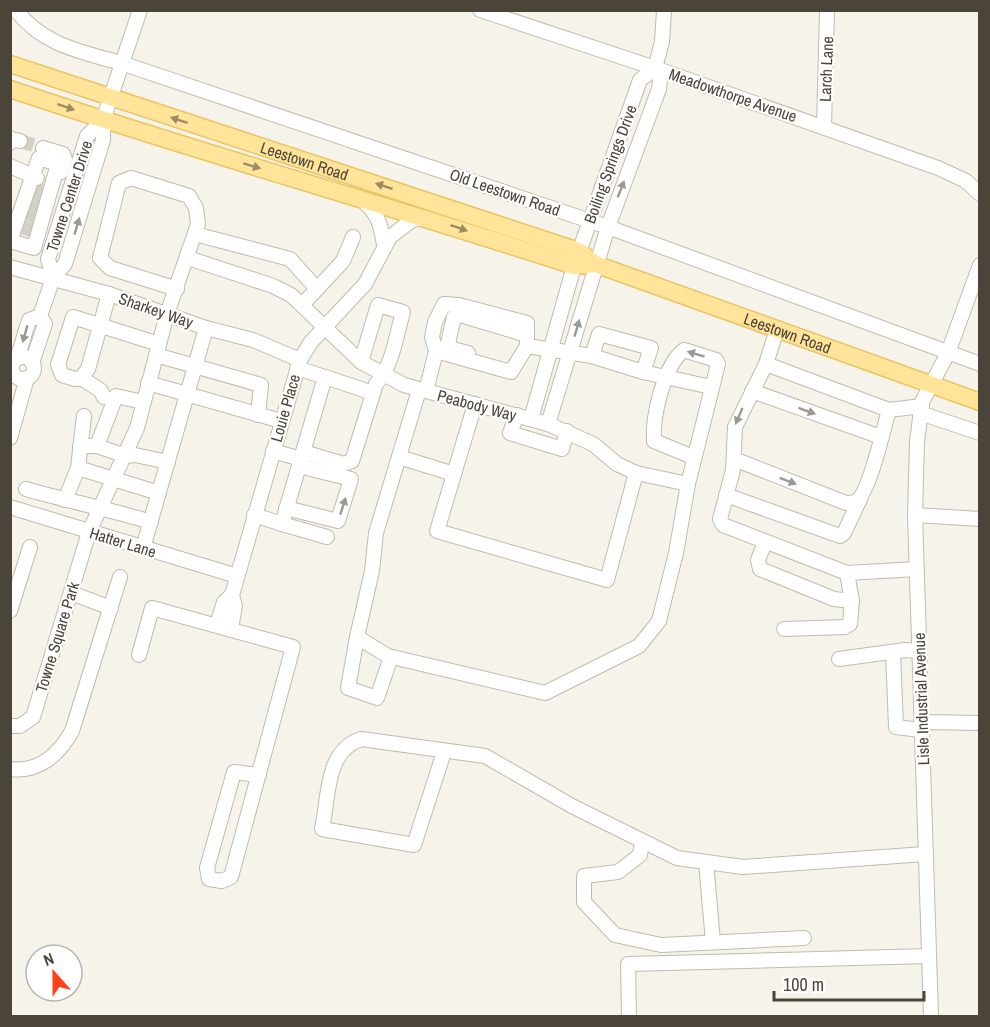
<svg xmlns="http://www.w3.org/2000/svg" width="990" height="1027" viewBox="0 0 990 1027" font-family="'Archivo Narrow',sans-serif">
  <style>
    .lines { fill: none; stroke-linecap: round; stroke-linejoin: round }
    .minor-tunnel { stroke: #d4d0c7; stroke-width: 14; stroke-dasharray: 14 7; stroke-linecap: butt }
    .minor-casing { stroke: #c2bbac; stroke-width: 16 }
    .major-casing { stroke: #eac564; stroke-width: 19 }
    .minor { stroke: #fff; stroke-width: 14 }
    .major { stroke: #ffe49a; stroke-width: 16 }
    .oneway { fill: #9c8c64 }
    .oneway2 { fill: #9c9892 }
    .labels { text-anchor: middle; stroke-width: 4.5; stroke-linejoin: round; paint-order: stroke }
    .street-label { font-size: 16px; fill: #4b4438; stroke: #fff }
  </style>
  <rect width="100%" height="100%" fill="#f6f3eb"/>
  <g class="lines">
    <!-- minor-tunnel -->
    <g class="minor-tunnel">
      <polyline points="20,141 43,148"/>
      <polyline points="34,189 46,192"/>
      <polyline points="30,202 42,205"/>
      <polyline points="26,213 38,217"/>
      <polyline points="22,227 34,231"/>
    </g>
    <!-- minor casing -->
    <g class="minor-casing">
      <g id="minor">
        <path d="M16,10C43,46 83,52 124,64L608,227L980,364"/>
        <polyline points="480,10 655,68 938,168 966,181 980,194"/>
        <polyline points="103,120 140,10"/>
        <polyline points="824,127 827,10"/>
        <polyline points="10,143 12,139 20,141"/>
        <polyline points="43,148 63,154 65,159 61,172"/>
        <polygon points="39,158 58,164 34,248 10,241"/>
        <polyline points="10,166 37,178"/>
        <path d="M362,200C378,213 381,225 384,245"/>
        <polyline points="195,234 290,259 317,289"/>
        <polyline points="188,258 273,286 291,295 361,362 404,385 548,424 593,444 617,464 636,473 688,484 676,553 659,621 639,646 545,693 388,656 357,637 372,571 376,533 419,390"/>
        <polyline points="10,267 109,294 206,328 253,340 300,360"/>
        <polyline points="109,294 88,369 81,378 75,379 62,375 58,365 73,317 159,344"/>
        <polyline points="302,305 343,261 353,237"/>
        <polyline points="777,329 766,364 735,427 733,470 720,519 723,525 847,573 917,569"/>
        <polyline points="527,346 592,356 643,372 711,387"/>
        <polyline points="468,353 453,349 448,343 454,317 460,315 527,335"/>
        <polyline points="156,355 261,385 258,415"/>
        <polyline points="592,356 599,334 651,348 643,372"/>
        <circle cx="23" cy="368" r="11"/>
        <polyline points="17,359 29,320 40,316"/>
        <polyline points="32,363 45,324 40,316 53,278 65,264 103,140 103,120 87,136 48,259 53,278"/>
        <polyline points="766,364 889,410 922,406"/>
        <polyline points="325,377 373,393"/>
        <polyline points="81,378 100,390 104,397"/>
        <polyline points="148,383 281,421"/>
        <polyline points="426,391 436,351 432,337 435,322 444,304 459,305 527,323 527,346 511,372 436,351"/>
        <polyline points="752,391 881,437"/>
        <polyline points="475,404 437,531 607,580 636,473"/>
        <polyline points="920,413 980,433"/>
        <polyline points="517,415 510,433 562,449 567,431"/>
        <polyline points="531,419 574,266 640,80 655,68"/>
        <polyline points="548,424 608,227 659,89 660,79 655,68 662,42 664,10"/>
        <polyline points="10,438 27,378"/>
        <polyline points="80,446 97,446 126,456 135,455 168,462"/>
        <polyline points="97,446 116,396 143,402"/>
        <polyline points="273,451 301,459 303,452 325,377 297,368"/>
        <path d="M303,452L344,464L352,461L376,384C393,365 396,336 403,312L378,305L361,362"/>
        <polyline points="399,457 454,474"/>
        <polyline points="301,459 282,524 327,537"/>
        <path d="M734,459L846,503C849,503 852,503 855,502C869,496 884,426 889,410"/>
        <polyline points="78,468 84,416"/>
        <path d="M688,484L718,364L716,360L684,350C664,365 652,417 654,441L693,457"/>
        <path d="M26,489C67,501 109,509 151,522"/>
        <polyline points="726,495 840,536 844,533 861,497"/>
        <polyline points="65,500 78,468 159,493"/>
        <polyline points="10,507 237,576"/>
        <polyline points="286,508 338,521 351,479 299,466"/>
        <polyline points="254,515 282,524"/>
        <polyline points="915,515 980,519"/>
        <polyline points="765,542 758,560 760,569 834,599 852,601"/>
        <polyline points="143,548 206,328"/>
        <polyline points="71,593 111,608"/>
        <polyline points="232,595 300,360 311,342 365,284 390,237 412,220 424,218"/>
        <polyline points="10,611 30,547"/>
        <polyline points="217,625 224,602 232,595"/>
        <polyline points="231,628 235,606 232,595"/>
        <polyline points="784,629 845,627 850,624 852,601 847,573"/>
        <polyline points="357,637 348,688 377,698 391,657"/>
        <polyline points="893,652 896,727 921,730"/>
        <polyline points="139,655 152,608 293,647 231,877 222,881 209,879 207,868 234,772 259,775"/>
        <polyline points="839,659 905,650 919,651"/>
        <polyline points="921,722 980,723"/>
        <polyline points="10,726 20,726 33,717 89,532 137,428 167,314 198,224 196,208 189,196 131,178 119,183 100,258 110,268 177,289"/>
        <path d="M444,752L414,845L322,829C329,797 325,751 361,739L485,756L572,806L677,858L743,867L925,854"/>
        <path d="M10,769C39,773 59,754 72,731L120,577"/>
        <polyline points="642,843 640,855 618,872 584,876 584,902 615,935 661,945 804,938"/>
        <polyline points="706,862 713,942"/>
        <polyline points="629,1016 628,964 929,956"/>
        <polyline points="931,1016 915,515 917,442 922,402 948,353 980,265"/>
      </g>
    </g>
    <!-- major casing -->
    <g class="major-casing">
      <g id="major">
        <path id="s1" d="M10,64L579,251L595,264L980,402"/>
        <path d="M10,89C197,152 387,205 574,266L595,264"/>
      </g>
    </g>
    <!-- minor -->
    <use href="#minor" class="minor"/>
    <!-- major -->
    <use href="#major" class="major"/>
  </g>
  <!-- one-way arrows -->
  <defs><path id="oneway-solid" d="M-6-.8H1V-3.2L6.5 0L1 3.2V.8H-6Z" transform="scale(1.5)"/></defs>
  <g class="oneway">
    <use href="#oneway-solid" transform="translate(66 107) rotate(19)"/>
    <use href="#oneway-solid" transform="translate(179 120) rotate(-162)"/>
    <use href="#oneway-solid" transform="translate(252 166) rotate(17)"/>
    <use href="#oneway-solid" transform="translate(384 186) rotate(-162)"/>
    <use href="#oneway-solid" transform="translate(459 228) rotate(19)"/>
  </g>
  <g class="oneway2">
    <use href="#oneway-solid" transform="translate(621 189) rotate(-69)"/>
    <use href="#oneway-solid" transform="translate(77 226) rotate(-73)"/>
    <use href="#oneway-solid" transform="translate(577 328) rotate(-74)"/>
    <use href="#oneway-solid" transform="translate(25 334) rotate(106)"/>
    <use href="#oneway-solid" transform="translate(696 354) rotate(-163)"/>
    <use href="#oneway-solid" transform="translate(807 411) rotate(20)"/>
    <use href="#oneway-solid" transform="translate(739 416) rotate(113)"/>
    <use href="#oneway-solid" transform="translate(788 481) rotate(21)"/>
    <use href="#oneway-solid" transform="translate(343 506) rotate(-72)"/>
  </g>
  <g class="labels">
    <!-- street labels -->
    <g class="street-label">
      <text transform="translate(826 69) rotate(-88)" y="6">Larch Lane</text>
      <text transform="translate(733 95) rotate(19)" y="6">Meadowthorpe Avenue</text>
      <text dy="6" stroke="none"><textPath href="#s1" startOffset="310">Leestown Road</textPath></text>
      <text transform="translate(610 164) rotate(-70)" y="6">Boiling Springs Drive</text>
      <text transform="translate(505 192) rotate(19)" y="6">Old Leestown Road</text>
      <text transform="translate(69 196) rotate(-72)" y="6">Towne Center Drive</text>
      <text transform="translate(156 310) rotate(19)" y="6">Sharkey Way</text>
      <text dy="6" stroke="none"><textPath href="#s1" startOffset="824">Leestown Road</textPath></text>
      <text transform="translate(477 405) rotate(15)" y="6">Peabody Way</text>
      <text transform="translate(285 408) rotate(-74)" y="6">Louie Place</text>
      <text transform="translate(123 542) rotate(17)" y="6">Hatter Lane</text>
      <text transform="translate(57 637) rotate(-73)" y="6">Towne Square Park</text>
      <text transform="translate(921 699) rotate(-92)" y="6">Lisle Industrial Avenue</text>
    </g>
  </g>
  <!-- border -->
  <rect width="990" height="1027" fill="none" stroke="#4b4438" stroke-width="24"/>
  <!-- north arrow -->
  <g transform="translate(54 973) rotate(339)"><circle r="28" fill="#ffffff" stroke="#b7b4af" stroke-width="1.5"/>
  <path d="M0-4.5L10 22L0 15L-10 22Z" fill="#ff4018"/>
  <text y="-9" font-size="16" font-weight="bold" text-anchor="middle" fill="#4b4438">N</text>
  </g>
  <!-- scale -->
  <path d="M774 991v9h150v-9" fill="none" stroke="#4b4438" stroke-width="3"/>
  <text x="783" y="991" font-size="18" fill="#4b4438" stroke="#ffffff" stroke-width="4.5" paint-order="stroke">100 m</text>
</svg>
